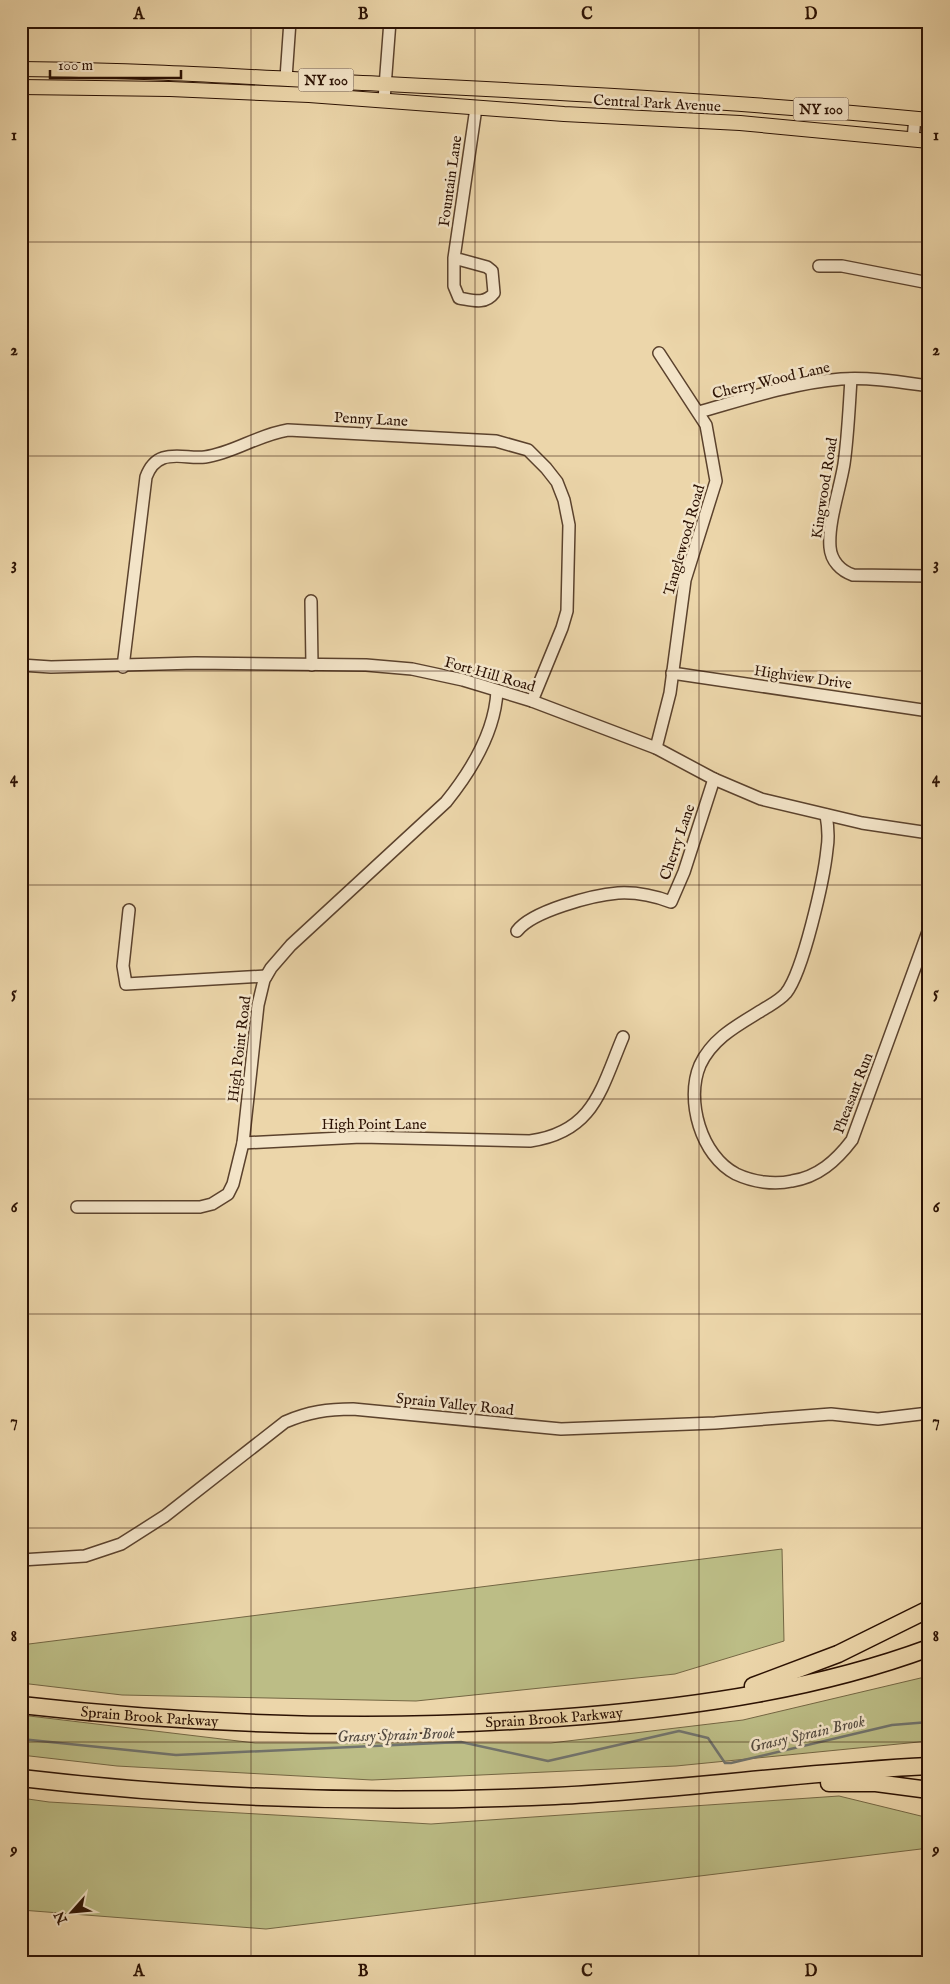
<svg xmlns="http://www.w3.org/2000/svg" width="950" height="1984" viewBox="0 0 950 1984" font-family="'IM FELL English',serif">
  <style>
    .green { fill: #bcbd86; stroke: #746744 }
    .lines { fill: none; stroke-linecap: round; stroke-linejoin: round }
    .stream { stroke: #71746e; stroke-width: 2.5 }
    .minor-casing { stroke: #5b422d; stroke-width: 14 }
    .major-casing { stroke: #2b1103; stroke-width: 16 }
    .highway-casing { stroke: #2b1103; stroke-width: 19 }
    .minor { stroke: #f3e4c8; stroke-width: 11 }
    .major { stroke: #ecd6aa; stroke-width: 14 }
    .highway { stroke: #ecd6aa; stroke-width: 16 }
    .grid { fill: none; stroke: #2b1103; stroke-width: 1; stroke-opacity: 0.55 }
    .labels { text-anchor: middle; stroke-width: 5; stroke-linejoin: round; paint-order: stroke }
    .shield { fill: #f3e4c8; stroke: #67503e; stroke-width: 1 }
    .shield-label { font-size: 14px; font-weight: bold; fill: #2b1103 }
    .street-label { font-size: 15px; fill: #2b1103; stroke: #f3e4c8 }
    .water-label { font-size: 16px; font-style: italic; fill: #544b41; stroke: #f3e4c8 }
    .neatline { fill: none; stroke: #2b1103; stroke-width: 2 }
    .grid-label { font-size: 16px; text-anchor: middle; font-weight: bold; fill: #2b1103 }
  </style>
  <rect width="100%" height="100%" fill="#ecd6aa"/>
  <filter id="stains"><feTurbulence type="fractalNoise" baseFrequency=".004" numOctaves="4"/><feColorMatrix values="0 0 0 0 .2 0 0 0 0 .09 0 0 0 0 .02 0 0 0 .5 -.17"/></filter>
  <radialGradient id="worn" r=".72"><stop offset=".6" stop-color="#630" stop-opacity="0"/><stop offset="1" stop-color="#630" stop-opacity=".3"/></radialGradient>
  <!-- green -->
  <g class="green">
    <polygon points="782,1549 784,1641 675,1674 416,1701 122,1695 21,1683 21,1645"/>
    <polygon points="929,1676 929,1741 676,1766 372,1780 117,1766 21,1755 21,1715 255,1743 551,1743 743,1720"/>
    <polygon points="839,1796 929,1818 929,1848 266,1929 21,1910 21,1798 49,1802 431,1824"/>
  </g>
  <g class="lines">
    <!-- stream -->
    <polyline class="stream" points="21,1739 176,1755 461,1742 548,1761 679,1731 708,1738 725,1763 731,1763 892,1725 929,1722"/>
    <!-- minor casing -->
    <g class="minor-casing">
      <g id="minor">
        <polyline points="286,78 290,21"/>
        <polyline points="384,100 390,21"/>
        <polyline points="913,139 915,118"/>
        <path d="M454,258L487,267L492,271L494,293C485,305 472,300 459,298L454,286V258L476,108"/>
        <polyline points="819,266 842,266 929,283"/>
        <path d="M851,379C849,408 848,436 844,464C840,489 828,522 830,547C831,561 841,571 853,575L929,576"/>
        <path d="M699,412C745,399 793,383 841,379C870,377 900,382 929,386"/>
        <polyline points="311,601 312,665"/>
        <polyline points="21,665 51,667 195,663 366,665 412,669 463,680 532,701 656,748 714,779 761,799 862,823 929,833"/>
        <path d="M123,667L146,477C149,469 154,461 163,458C177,453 191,459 205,457C234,453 257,435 288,430L496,441L528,450L546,468L557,482L564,500L569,525L567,611L562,628L532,701"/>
        <polyline points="672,673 929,711"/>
        <polyline points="656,748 670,693 685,580 716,481 706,425 659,353"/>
        <path d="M826,815C828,826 829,837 827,849C824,879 803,972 786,993C780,1000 772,1004 764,1009C740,1024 713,1037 700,1065C685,1100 701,1156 736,1174C753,1182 774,1185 792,1181C818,1177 836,1161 852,1140L929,929"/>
        <polyline points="129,910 123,966 126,984 266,976"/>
        <path d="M517,931C532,911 593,895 618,893C635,892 655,896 671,902L684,872L714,779"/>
        <path d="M243,1143L361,1137L530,1141C594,1132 601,1089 623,1037"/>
        <path d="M77,1207H200L212,1204L228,1194L233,1184L243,1143L258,1005L264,980L271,968L291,945L446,802C471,771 495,733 497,691"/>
        <path d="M21,1560L85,1556L121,1544L165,1516L285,1422C308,1412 328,1409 353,1409L561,1429L715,1423L831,1414L878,1419L929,1413"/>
      </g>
    </g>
    <!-- major casing -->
    <g class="major-casing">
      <g id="major">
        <path d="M21,69C143,70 265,78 386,84C568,93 748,102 929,120"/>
        <polyline points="21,87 170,89 309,95 564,114 740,123 929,141"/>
      </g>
    </g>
    <!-- highway casing -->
    <g class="highway-casing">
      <g id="highway">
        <polyline points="753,1686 838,1654 929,1609"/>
        <path id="s1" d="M21,1705C207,1726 395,1732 582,1716C699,1706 818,1689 929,1648"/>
        <path d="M21,1778C198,1799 377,1804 555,1796C680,1790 804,1772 929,1766"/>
        <polyline points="829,1783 876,1783 929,1790"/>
      </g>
    </g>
    <!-- minor -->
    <use href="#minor" class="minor"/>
    <!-- major -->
    <use href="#major" class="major"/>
    <!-- highway -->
    <use href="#highway" class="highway"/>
  </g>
  <!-- grid -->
  <path class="grid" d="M251,21V1963M475,21V1963M699,21V1963M21,242H929M21,456H929M21,671H929M21,885H929M21,1099H929M21,1314H929M21,1528H929M21,1742H929"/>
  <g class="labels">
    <!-- shield labels -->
    <g class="shield">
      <rect x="298.5" y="68.5" width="55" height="23" rx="4"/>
      <rect x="793.5" y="97.5" width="55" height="23" rx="4"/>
    </g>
    <g class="shield-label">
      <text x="326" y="85">NY 100</text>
      <text x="821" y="114">NY 100</text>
    </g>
    <!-- street labels -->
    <g class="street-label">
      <text transform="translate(657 103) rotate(3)" y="5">Central Park Avenue</text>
      <text transform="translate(450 181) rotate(-82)" y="5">Fountain Lane</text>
      <text transform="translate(771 380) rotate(-13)" y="5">Cherry Wood Lane</text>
      <text transform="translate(371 419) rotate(3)" y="5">Penny Lane</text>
      <text transform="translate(824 488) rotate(-81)" y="5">Kingwood Road</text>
      <text transform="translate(684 540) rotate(-74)" y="5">Tanglewood Road</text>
      <text transform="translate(490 674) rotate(16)" y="5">Fort Hill Road</text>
      <text transform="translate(803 677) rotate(8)" y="5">Highview Drive</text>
      <text transform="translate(677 842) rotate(-71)" y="5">Cherry Lane</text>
      <text transform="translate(239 1049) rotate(-83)" y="5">High Point Road</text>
      <text transform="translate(853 1093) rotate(-69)" y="5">Pheasant Run</text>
      <text x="374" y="1129">High Point Lane</text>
      <text transform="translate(455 1404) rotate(6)" y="5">Sprain Valley Road</text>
      <text dy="5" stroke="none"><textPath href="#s1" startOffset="129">Sprain Brook Parkway</textPath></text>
      <text dy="5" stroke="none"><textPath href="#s1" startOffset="534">Sprain Brook Parkway</textPath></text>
    </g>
    <!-- water labels -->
    <g class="water-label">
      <text transform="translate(807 1733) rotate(-13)" y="6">Grassy Sprain Brook</text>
      <text transform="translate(396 1734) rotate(-2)" y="6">Grassy Sprain Brook</text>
    </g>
  </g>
  <!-- margin -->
  <rect width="950" height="1984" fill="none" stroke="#ecd6aa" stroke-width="55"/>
  <!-- north arrow -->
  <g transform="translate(72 1912) rotate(243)" stroke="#f3e4c8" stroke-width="4" paint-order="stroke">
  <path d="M0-4L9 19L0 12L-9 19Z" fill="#2b1103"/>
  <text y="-8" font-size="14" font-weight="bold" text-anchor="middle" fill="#2b1103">N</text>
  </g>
  <!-- scale -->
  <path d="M50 70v8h131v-8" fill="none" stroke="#2b1103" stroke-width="2.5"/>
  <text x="58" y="70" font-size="15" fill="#2b1103" stroke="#f3e4c8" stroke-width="4" paint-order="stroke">100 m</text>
  <rect x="28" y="28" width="894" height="1928" class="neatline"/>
  <g class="grid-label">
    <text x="139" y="19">A</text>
    <text x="363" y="19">B</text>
    <text x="587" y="19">C</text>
    <text x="811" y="19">D</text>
    <text x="14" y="140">1</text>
    <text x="936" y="140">1</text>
    <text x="14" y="355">2</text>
    <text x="936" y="355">2</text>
    <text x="14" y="569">3</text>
    <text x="936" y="569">3</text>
    <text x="14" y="783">4</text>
    <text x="936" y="783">4</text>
    <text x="14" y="998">5</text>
    <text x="936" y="998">5</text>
    <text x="14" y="1212">6</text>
    <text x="936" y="1212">6</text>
    <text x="14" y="1426">7</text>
    <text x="936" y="1426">7</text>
    <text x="14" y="1641">8</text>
    <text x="936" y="1641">8</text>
    <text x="14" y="1855">9</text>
    <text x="936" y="1855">9</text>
    <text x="139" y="1976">A</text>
    <text x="363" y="1976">B</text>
    <text x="587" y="1976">C</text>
    <text x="811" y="1976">D</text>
  </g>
  <rect width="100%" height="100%" filter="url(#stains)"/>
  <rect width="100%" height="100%" fill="url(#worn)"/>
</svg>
